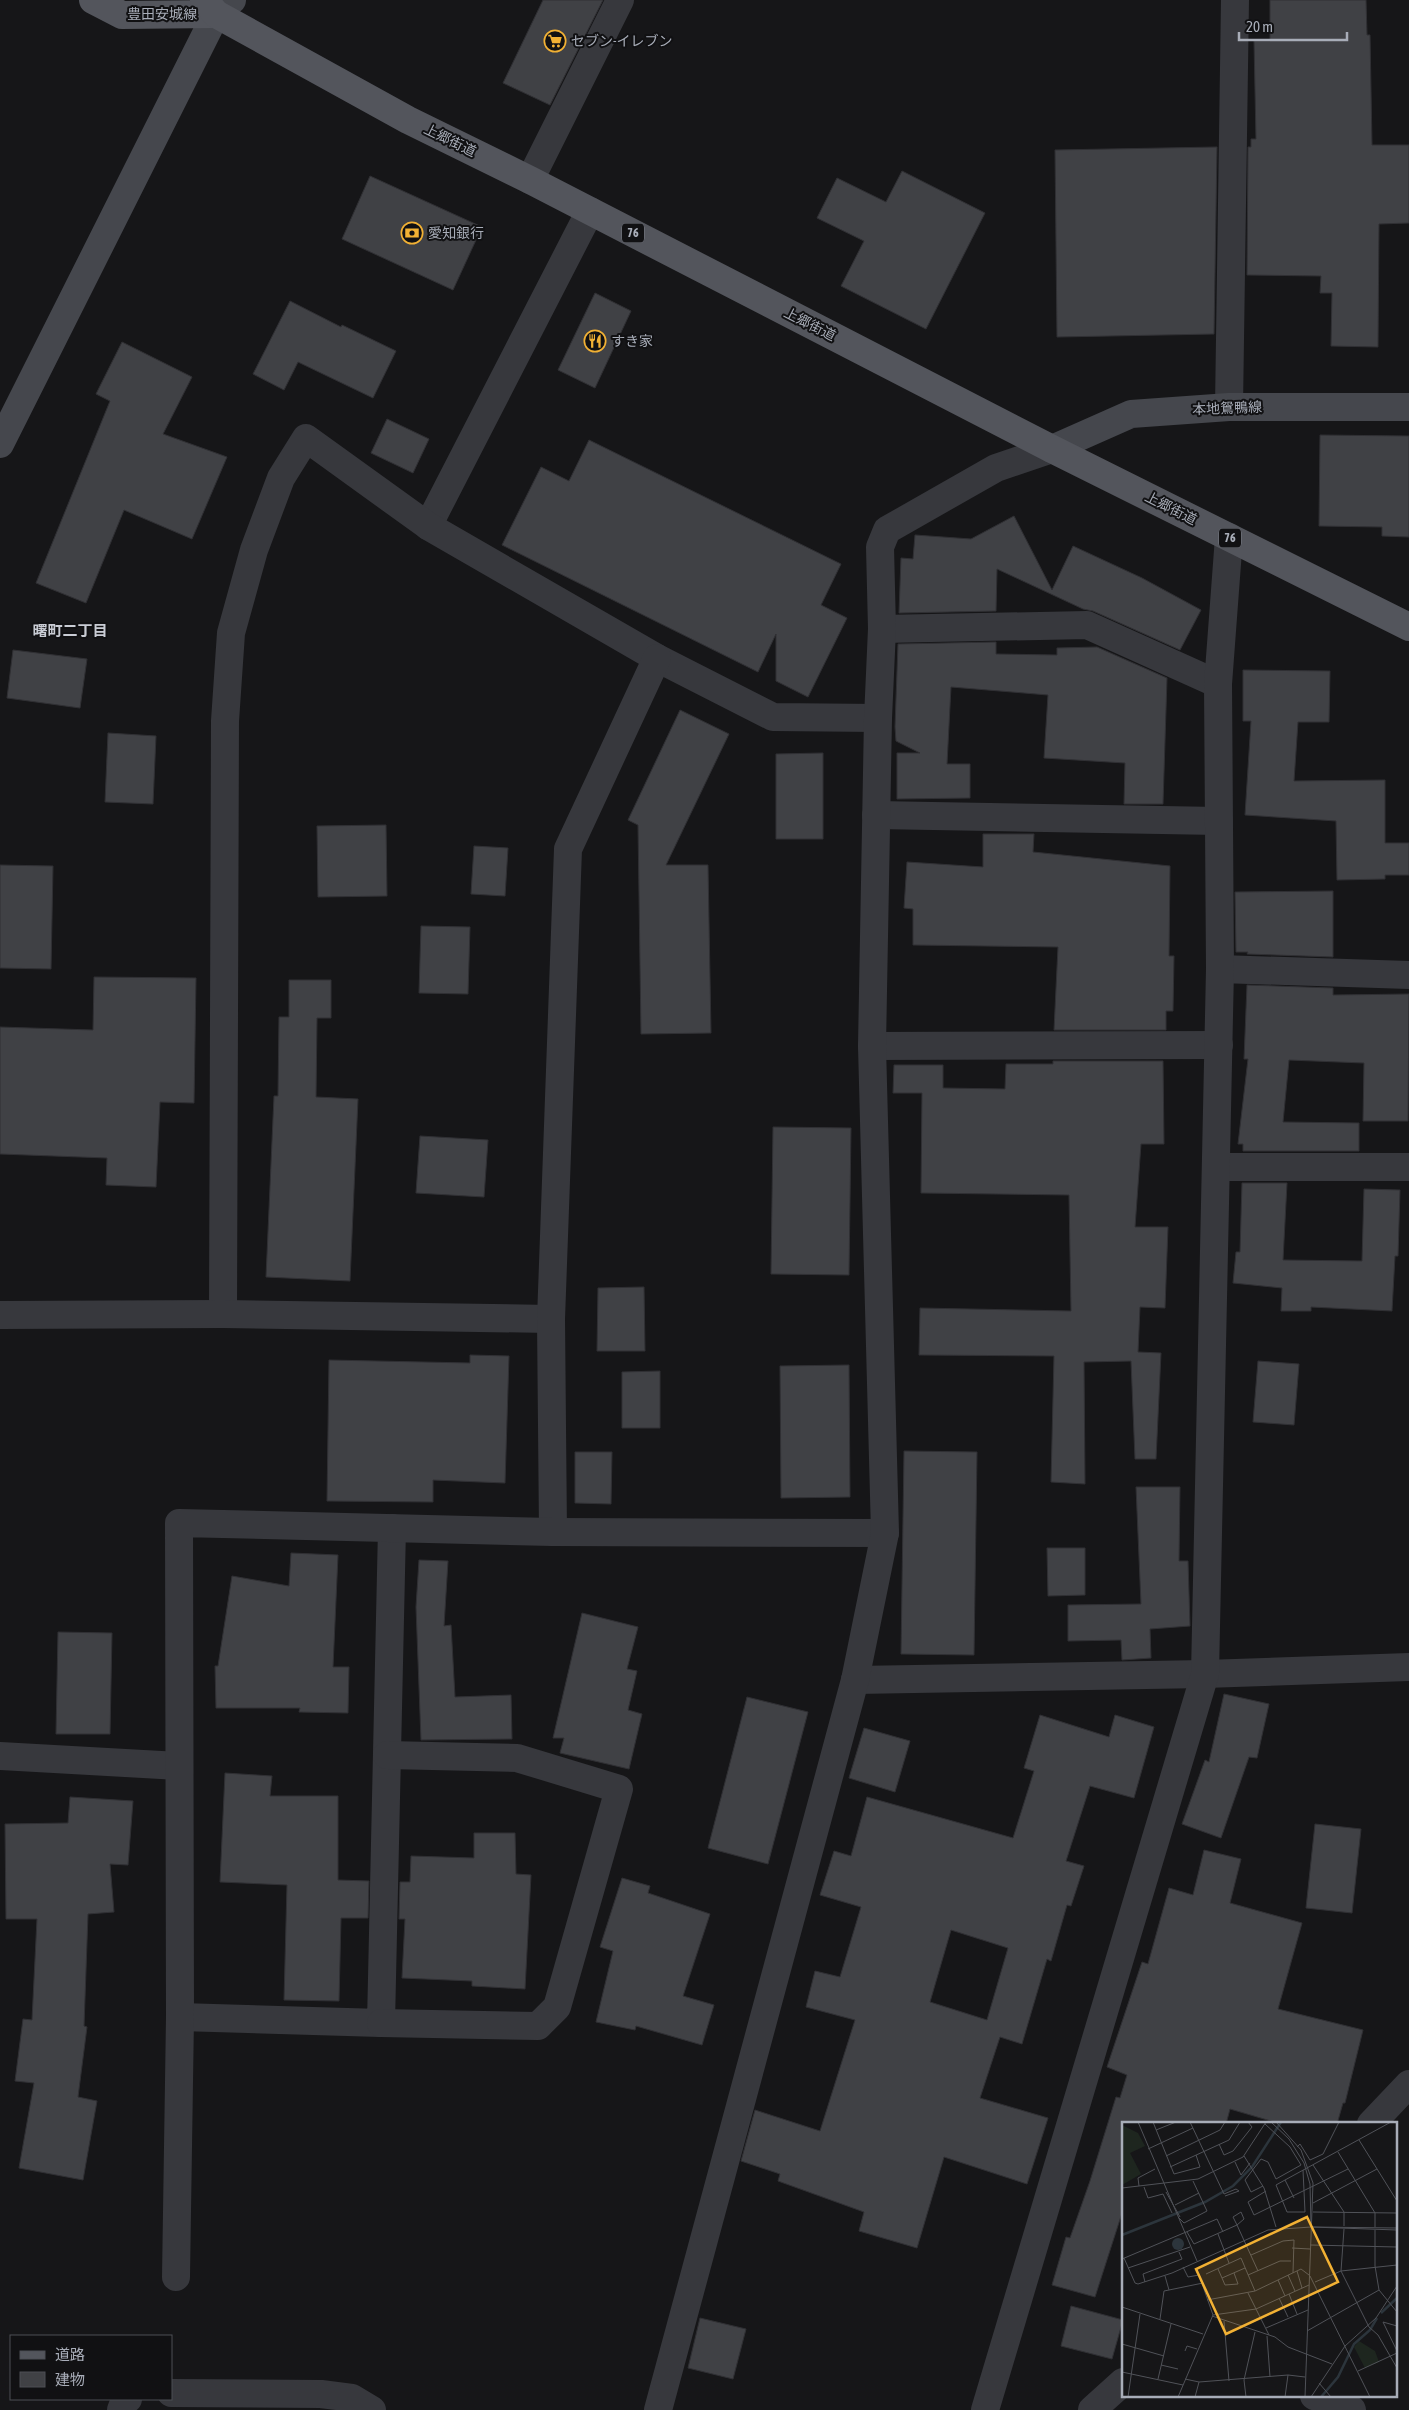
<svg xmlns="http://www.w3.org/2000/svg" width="1409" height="2410" viewBox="0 0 1409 2410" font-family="'Asap Condensed','Noto Sans JP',sans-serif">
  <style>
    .building { fill: #404145; stroke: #303034; fill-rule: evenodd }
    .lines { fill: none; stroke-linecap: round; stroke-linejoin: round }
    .street { stroke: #37383d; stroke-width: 28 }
    .secondary { stroke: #45474d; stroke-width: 28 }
    .primary { stroke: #53555c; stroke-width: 28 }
    .labels { text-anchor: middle; stroke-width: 4; stroke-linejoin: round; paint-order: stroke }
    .shield { fill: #111113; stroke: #7b7e86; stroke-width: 1 }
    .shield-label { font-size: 12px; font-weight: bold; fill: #a8adb8 }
    .street-label { font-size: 14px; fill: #a8adb8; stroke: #111113 }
    .poi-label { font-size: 14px; fill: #a8adb8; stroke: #111113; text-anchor: start }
    .neighbourhood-label { font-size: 15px; font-weight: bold; fill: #c9ccd4; stroke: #111113 }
    .inset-river { fill: none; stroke: #2c353c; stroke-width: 2.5 }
    .inset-road { fill: none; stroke: #505258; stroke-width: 1 }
    .view { fill: #f2b134; fill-opacity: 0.15; stroke: #f2b134; stroke-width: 2.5 }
    .inset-edge { fill: none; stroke: #a8adb8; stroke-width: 2.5 }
  </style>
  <rect width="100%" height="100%" fill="#161618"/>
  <!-- building -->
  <g class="building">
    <polygon points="543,0 603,0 550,105 503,83"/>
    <polygon points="1270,0 1366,0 1367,35 1370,35 1372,145 1409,145 1409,223 1379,224 1378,347 1331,346 1332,293 1320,293 1321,276 1247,275 1248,147 1251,147 1251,139 1256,139 1254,41 1270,41"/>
    <polygon points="1217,147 1214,334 1057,337 1055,150"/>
    <polygon points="902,171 985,213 926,329 841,286 864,241 817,218 837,178 886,202"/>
    <polygon points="370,176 482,227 453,290 342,239"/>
    <polygon points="595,293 631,311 595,388 558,370"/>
    <polygon points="290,301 341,327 342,325 396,351 373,398 298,362 284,390 253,374"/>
    <polygon points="122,342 192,377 163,434 227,457 192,539 124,510 86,603 36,583 110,401 96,394"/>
    <polygon points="387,419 429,439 413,473 371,453"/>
    <polygon points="1320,435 1409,436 1409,537 1382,536 1382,527 1319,526"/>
    <polygon points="589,440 841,564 821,605 847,618 808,697 776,681 776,634 758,672 502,545 541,467 569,481"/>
    <polygon points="1014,516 1052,590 1073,546 1142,578 1201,610 1180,650 1093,611 1083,609 997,569 996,611 899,613 901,558 913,559 915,535 971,539"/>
    <polygon points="996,642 996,654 1057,655 1057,648 1097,647 1167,678 1163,804 1124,804 1125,763 1044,758 1048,695 951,687 947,764 970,764 970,798 897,799 897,753 920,753 896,741 895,727 898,644"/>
    <polygon points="13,650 87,659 80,708 7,698"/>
    <polygon points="1243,670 1330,671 1329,722 1298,722 1294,781 1385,780 1385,843 1409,843 1409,875 1385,875 1385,879 1337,880 1336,821 1245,815 1251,721 1243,721"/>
    <polygon points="680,710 729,734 666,865 708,865 711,1033 641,1034 638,825 628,820"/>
    <polygon points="108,733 156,736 153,804 105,802"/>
    <polygon points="823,753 823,839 776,839 776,754"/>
    <polygon points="386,825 387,896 318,897 317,826"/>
    <polygon points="983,834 1034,834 1033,852 1170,866 1169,956 1174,956 1173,1011 1166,1011 1166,1030 1054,1030 1058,947 913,945 913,909 904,908 907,862 983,867"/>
    <polygon points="474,846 508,848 505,896 471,894"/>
    <polygon points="0,865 53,866 51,969 0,968"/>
    <polygon points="1333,891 1333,957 1247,954 1248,952 1236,952 1235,892"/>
    <polygon points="421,926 470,927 468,994 419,993"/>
    <polygon points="94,977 196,978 194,1103 160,1102 156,1187 106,1185 107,1158 0,1154 0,1027 93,1030"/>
    <polygon points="289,980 331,980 331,1018 317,1018 316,1097 358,1099 350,1281 266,1277 274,1096 278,1096 279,1017 289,1017"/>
    <polygon points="1247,985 1333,988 1333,995 1409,994 1408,1121 1363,1121 1364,1063 1289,1060 1283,1122 1359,1123 1359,1151 1243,1151 1243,1144 1238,1144 1248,1059 1244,1059"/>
    <polygon points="1053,1061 1163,1061 1164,1144 1141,1144 1135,1227 1168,1227 1165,1308 1140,1307 1138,1352 1161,1353 1156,1459 1135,1459 1131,1361 1084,1362 1085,1484 1051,1482 1054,1356 919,1355 920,1308 1071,1311 1069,1195 921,1193 922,1093 893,1093 894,1065 943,1065 943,1088 1005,1089 1006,1064 1053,1064"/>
    <polygon points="773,1127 851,1128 849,1275 771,1274"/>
    <polygon points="420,1136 488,1140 484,1197 416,1193"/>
    <polygon points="1242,1183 1287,1183 1283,1260 1362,1261 1364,1189 1400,1190 1398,1256 1395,1256 1392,1311 1311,1307 1311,1311 1281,1311 1282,1288 1233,1283 1236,1252 1240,1252"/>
    <polygon points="644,1287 645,1351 597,1351 598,1288"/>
    <polygon points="470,1355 509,1356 505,1483 433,1480 433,1502 327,1501 329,1360 470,1363"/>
    <polygon points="1258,1361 1299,1364 1294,1425 1253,1422"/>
    <polygon points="849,1365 850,1497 781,1498 780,1366"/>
    <polygon points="660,1371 660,1428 622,1428 622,1372"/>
    <polygon points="904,1451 977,1452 974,1655 901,1654"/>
    <polygon points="575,1452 612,1452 611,1504 575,1503"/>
    <polygon points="1136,1487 1180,1487 1179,1561 1188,1561 1190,1626 1150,1629 1151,1658 1122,1660 1121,1640 1068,1641 1068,1605 1141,1604"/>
    <polygon points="1047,1548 1085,1548 1085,1595 1048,1596"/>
    <polygon points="291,1553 338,1555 333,1667 349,1667 348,1713 299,1712 300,1708 216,1708 215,1666 218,1666 232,1576 289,1586"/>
    <polygon points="419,1560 448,1561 444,1626 451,1625 455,1697 511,1695 512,1739 421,1740 416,1607"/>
    <polygon points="582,1613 638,1627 627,1669 637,1671 628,1710 642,1714 629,1769 560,1753 564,1738 553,1738"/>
    <polygon points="58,1632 112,1633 110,1734 56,1734"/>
    <polygon points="1224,1694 1269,1704 1257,1758 1249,1757 1221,1838 1182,1824 1205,1760 1209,1762"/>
    <polygon points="747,1697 808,1712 768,1864 708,1848"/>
    <path d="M1040,1715L1109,1737L1115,1715L1154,1727L1134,1798L1090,1786L1066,1861L1084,1866L1071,1906L1067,1905L1051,1961L1047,1959L1022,2044L1000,2037L980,2098L1048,2118L1027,2184L944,2157L917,2248L859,2231L864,2212L778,2181L780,2174L741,2161L755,2110L820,2131L855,2020L806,2007L815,1971L840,1977L861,1907L820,1895L834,1851L851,1856L867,1797L1013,1838L1034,1771L1024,1768ZM951,1930L1008,1948L987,2020L930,2002Z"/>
    <polygon points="864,1728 910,1741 895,1792 849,1778"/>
    <polygon points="225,1773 272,1776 270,1796 338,1796 338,1880 369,1881 368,1918 341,1918 339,2001 284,2000 287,1885 220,1882"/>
    <polygon points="70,1797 133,1801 128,1865 110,1864 114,1912 88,1914 84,2026 87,2027 78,2097 97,2101 83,2180 19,2168 34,2083 15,2081 23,2019 32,2020 37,1919 6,1919 5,1824 68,1823"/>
    <polygon points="1315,1824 1361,1829 1352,1913 1306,1908"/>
    <polygon points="474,1833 515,1833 516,1874 531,1875 525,1989 472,1986 472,1981 402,1978 405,1919 399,1919 400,1882 410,1882 411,1856 474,1858"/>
    <polygon points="1204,1850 1241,1859 1230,1903 1302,1923 1278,2009 1363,2030 1345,2103 1343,2103 1337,2124 1281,2124 1230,2109 1226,2124 1123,2124 1123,2210 1095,2297 1052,2285 1066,2237 1070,2238 1090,2181 1116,2097 1120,2098 1127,2075 1107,2067 1142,1962 1148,1964 1169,1888 1193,1895"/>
    <polygon points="622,1878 650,1886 648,1893 710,1914 683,1996 714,2005 702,2045 636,2026 635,2030 596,2022 613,1951 600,1947"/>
    <polygon points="1071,2306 1123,2320 1112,2359 1061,2346"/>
    <polygon points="700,2318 746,2329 733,2379 688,2368"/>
  </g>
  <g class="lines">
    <!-- street -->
    <g class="street">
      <polyline points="530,180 620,0"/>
      <polyline points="1229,407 1235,0"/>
      <polyline points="428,526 590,211"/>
      <polyline points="882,629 1087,625 1218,684"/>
      <polyline points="876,815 1219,821"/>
      <polyline points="1220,969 1409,975"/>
      <polyline points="872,1046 1219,1045"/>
      <polyline points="1216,1167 1409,1167"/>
      <polyline points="223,1314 225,721 231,633 254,550 281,478 306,438 428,526 657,658 773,717 878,718"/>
      <polyline points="0,1315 223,1314 551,1319"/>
      <polyline points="553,1532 551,1319 568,849 657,658"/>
      <polyline points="855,1680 1205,1674 1409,1667"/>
      <polyline points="0,1756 179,1766"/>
      <polyline points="180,2017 381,2023 392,1528"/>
      <polyline points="381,2023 538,2026 557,2007 619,1789 517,1758 387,1755"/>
      <polyline points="1371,2124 1409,2084"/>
      <polyline points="176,2277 180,2017 179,1523 553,1532 885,1533"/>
      <polyline points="171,2393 321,2394 352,2398 372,2410"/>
      <polyline points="1314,2396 1352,2410"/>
      <polyline points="121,2410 124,2402 128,2399"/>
      <polyline points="658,2410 855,1680 885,1533 872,1046 878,718 882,629 880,547 887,530 996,468 1052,449"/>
      <polyline points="985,2410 1205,1674 1220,969 1218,684 1229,537"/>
      <polyline points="1092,2410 1123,2382"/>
    </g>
    <!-- secondary -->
    <g class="secondary">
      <polyline points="0,444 216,14 232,0"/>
      <polyline points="1052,449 1131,414 1229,407 1409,407"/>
    </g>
    <!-- primary -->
    <g class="primary">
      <polyline points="93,0 122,15 216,14"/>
      <polyline points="204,0 216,14 408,120 530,180 1052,449 1409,627"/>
    </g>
  </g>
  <!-- icons -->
  <defs>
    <g id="supermarket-ring" transform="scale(1.125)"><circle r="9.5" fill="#111113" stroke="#f2b134" stroke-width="1.5"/><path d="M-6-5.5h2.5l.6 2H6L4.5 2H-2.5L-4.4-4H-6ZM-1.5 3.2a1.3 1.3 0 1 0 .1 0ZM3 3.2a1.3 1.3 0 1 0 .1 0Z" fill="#f2b134"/></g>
    <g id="bank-ring" transform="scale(1.125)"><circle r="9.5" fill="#111113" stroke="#f2b134" stroke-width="1.5"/><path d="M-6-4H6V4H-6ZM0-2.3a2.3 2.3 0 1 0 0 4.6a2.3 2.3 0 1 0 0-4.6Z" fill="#f2b134"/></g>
    <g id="restaurant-ring" transform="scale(1.125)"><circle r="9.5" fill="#111113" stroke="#f2b134" stroke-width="1.5"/><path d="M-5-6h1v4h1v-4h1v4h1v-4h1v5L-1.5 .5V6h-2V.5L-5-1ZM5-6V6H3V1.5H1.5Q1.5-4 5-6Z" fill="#f2b134"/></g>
  </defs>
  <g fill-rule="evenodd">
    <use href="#supermarket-ring" x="555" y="41"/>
    <use href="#bank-ring" x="412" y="233"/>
    <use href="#restaurant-ring" x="595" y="341"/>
  </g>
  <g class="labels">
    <!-- shield labels -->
    <g class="shield">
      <rect x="622" y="223.5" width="22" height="19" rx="4"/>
      <rect x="1219" y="528.5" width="22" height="19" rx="4"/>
    </g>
    <g class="shield-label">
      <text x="633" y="237">76</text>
      <text x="1230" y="542">76</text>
    </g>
    <!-- street labels -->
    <g class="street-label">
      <text x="162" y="19">豊田安城線</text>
      <text transform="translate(450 140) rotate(26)" y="5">上郷街道</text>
      <text transform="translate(810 324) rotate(27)" y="5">上郷街道</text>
      <text transform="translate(1227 408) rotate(-2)" y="5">本地鴛鴨線</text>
      <text transform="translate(1171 508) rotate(27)" y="5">上郷街道</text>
    </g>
    <!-- poi labels -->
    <g class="poi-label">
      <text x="571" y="46">セブン-イレブン</text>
      <text x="428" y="238">愛知銀行</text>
      <text x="611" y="346">すき家</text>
    </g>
    <!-- neighbourhood labels -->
    <g class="neighbourhood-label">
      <text x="70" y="636">曙町二丁目</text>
    </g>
  </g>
  <!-- overview -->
  <g transform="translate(1122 2122)">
    <rect width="275" height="275" fill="#161618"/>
    <path d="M0,3L16,11L23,24L8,31L19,52L0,63ZM237,219L253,229L257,240L243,246L232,225Z" fill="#1e261f"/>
    <path d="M50 122a6 6 0 1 1 12 0a6 6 0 1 1-12 0Z" fill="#2c353c"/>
    <path class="inset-river" d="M0,113L83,80L111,64L130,45L159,0M259,191L275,176M199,275L216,255L232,222L248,208L255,196"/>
    <path class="inset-road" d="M16,0L75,139M31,0L52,52L78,45L74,33M68,0L102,72L114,67L117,69L103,74M149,0L167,17L182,41L188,62L189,104M154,0L179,28L191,61L183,275M34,8L54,0M237,18L275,79M97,22L102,33L111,29L130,5L126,0M175,25L178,22L188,38L201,32L217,0M26,27L71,6M216,30L253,91V105M44,34L98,8L103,0M122,34L142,66L154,105M113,40L119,53L128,41M191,43L222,90V104M48,45L107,18L118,0M181,48L183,90H165L154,63L163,58L269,0M163,58L172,76M17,64L16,56L33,47M141,64L129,70L123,58L139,37L146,40L154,57L179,43L168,25L143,2M22,65L26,76L41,72L50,91M0,66L76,57L121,35L144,0M144,69L126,80L132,93L226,47M44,70L58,95M191,81L255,47M53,83L77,71M191,90L275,91M56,95L62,101L85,89L71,59M189,105L275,108M190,105L275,106M222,107L219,149L247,205L256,213L275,246M253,108V144L257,168L275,190M65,110L72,122L115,103L122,97L119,90L111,95L115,103L136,149M96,112L107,141M188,123L275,125M170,126L188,127M129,133L161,119L172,118L171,151M2,136L13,161L16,162L50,151L146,108L189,105M0,137L95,97L101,110M275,142V116M6,146L68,125M96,147L100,156L123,146M175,149L180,166M84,152L119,136L133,169M126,153L158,139H169M166,153L173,169M43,154L47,168L81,161M188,154L248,275M100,156L103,163L116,162L112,151M156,158L163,174M23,160L21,152L60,137L57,130M193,160L219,149L275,143M126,171L147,213M167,172L175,192M157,176L166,195M85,178L133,169L179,147L187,153M0,185L81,212M91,193L134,187L187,163M90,194L153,215L166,225L210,242M38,197L42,169L47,168M102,199L107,259M275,204L261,200L275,229M144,206L186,188M185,209L257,168M145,214L148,255M0,222L42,234M63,229L65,224L75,227M39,243L56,247M236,249L275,231M0,250L61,263M36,257L49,202M63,257L77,260L166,253L183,255M197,261L209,275M6,275L18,192M56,275L91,193L77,153L66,155L61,145M73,275L77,260M124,275L122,258L133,210M163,275L166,253M189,275L223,224L254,196L275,164"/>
    <path class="view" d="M185,95L216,160L104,212L74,147Z"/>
    <rect width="275" height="275" class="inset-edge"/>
  </g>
  <!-- legend -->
  <rect x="10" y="2335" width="162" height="65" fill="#111113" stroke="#4d4f55"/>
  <rect x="20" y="2351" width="25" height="8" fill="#53555c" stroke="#4d4f55"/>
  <text x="55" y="2360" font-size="15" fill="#a8adb8">道路</text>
  <rect x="20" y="2372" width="25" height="15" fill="#404145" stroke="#4d4f55"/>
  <text x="55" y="2385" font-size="15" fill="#a8adb8">建物</text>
  <!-- scale -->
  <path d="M1239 32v8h108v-8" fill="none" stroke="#a8adb8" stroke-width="2.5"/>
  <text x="1246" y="32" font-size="15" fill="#a8adb8" stroke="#111113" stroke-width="4" paint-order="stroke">20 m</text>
</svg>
